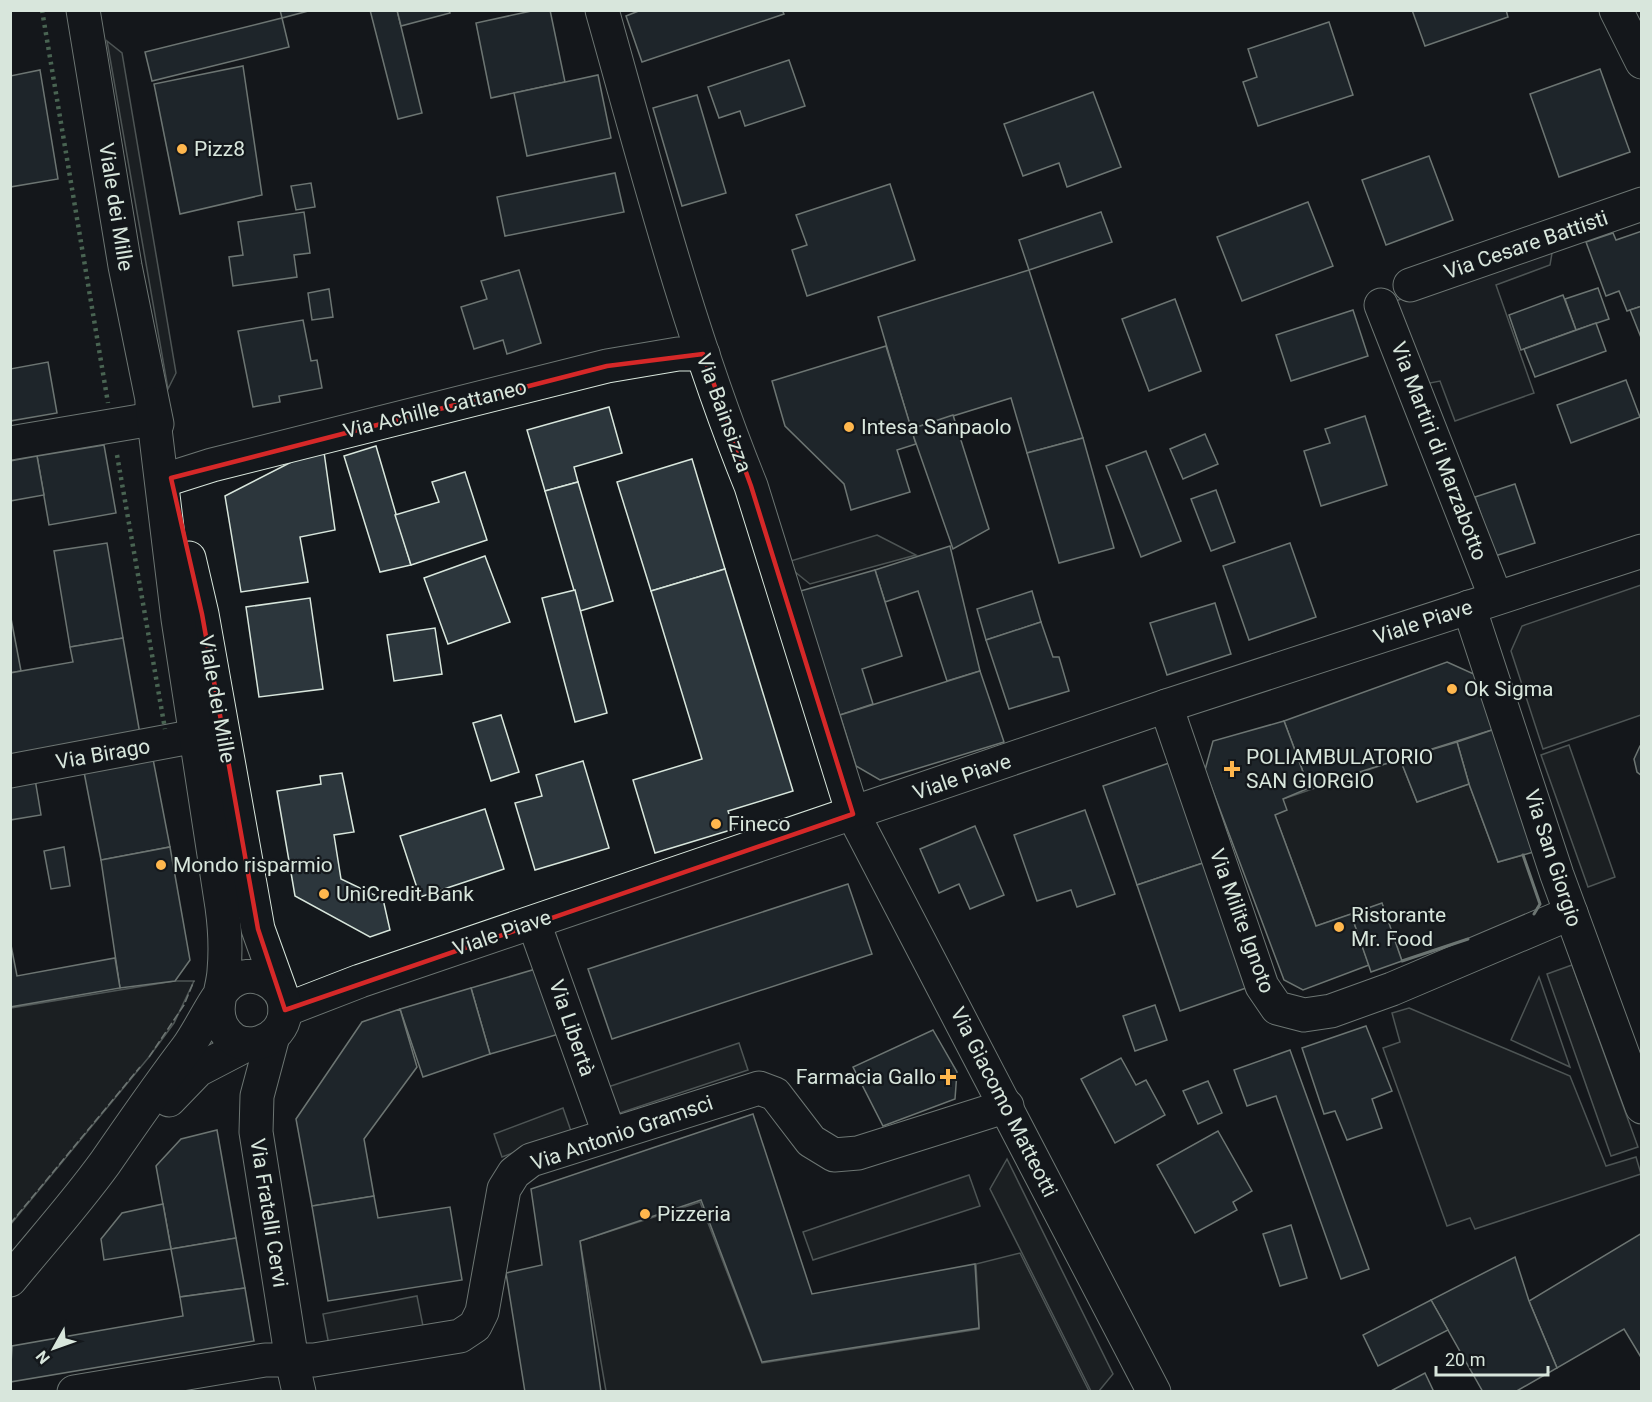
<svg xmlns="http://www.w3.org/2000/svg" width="1652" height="1402" viewBox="0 0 1652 1402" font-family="Roboto,sans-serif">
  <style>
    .green { fill: #202428; stroke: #939e99; stroke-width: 1.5 }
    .parking { fill: #24282b; stroke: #939e99; stroke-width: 1.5 }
    .building { fill: #2c363c; stroke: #d8e6dc; stroke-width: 1.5 }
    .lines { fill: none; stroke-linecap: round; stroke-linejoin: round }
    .minor-casing { stroke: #d8e6dc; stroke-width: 35 }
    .minor { stroke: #14181c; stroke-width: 33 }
    .hedge { stroke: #8ac095; stroke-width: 4.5; stroke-dasharray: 3 4.5; stroke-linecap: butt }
    .fence { stroke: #d8e6dc; stroke-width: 1.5; stroke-dasharray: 8 3; stroke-linecap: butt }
    .wall { stroke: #d8e6dc; stroke-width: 3 }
    .marked { fill: none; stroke: #d62828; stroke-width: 4.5; stroke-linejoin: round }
    .poi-dot { fill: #ffb74d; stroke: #14181c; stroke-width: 2 }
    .labels { text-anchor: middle; stroke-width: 4.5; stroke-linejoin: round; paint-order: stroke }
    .poi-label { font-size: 21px; fill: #d8e6dc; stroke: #14181c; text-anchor: start }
    .street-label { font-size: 21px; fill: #d8e6dc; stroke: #14181c }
  </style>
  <rect width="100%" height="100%" fill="#14181c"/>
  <!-- green -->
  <g class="green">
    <polygon points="1539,248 1552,253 1550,265 1496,285 1534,393 1455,421 1440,381 1425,384 1393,302"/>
    <polygon points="1539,977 1570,1067 1511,1040"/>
  </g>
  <!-- parking -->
  <g class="parking">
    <polygon points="107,41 122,53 176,373 168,389"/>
    <polygon points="877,535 916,555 810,584 784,563"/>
    <polygon points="1641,585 1641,715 1543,749 1511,651 1522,626"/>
    <polygon points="1569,745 1615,877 1588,887 1541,755"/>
    <polygon points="1400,759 1417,802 1469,784 1498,862 1523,855 1540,904 1532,918 1402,961 1382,904 1316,926 1275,815 1283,799"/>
    <polygon points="1572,965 1638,1147 1611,1156 1547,974"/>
    <polygon points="174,981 194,981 174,1023 149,1057 11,1224 11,1008"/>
    <polygon points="1409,1008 1570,1076 1606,1166 1636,1157 1641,1174 1475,1229 1470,1218 1447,1226 1383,1048 1400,1042 1392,1013"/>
    <polygon points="739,1043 748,1070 611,1116 602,1089"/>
    <polygon points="563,1108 571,1131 502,1157 494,1134"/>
    <polygon points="1007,1159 1113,1374 1099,1391 1091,1391 990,1189"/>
    <polygon points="969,1175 980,1206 813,1260 803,1232"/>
    <polygon points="700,1202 762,1363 979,1329 976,1264 1020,1253 1089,1391 606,1391 580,1241"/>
    <polygon points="417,1296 423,1326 329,1345 323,1314"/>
  </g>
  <!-- building -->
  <g class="building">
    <polygon points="280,10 312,10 282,18"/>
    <polygon points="370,10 397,10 422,113 398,119"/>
    <polygon points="397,10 449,10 450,13 401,26"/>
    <polygon points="536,10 550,10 565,82 491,98 476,23"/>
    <polygon points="641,10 782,10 784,14 642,62 626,16"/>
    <polygon points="1412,10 1506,10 1508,17 1425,46"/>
    <polygon points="282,18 289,47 152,81 145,52"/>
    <polygon points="1329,22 1353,95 1258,126 1243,82 1257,77 1248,49"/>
    <polygon points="789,60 805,106 745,126 740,111 719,118 708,87"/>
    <polygon points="243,66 262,195 180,214 154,84"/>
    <polygon points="1600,69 1630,152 1559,177 1530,94"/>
    <polygon points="40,70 58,179 10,187 10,76"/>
    <polygon points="598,75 611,138 527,156 514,93"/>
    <polygon points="1093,92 1121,167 1067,187 1059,163 1023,176 1004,124"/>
    <polygon points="697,95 726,193 682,206 653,108"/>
    <polygon points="1429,156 1453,220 1386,245 1362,180"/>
    <polygon points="615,173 624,212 505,236 497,197"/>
    <polygon points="311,183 315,207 296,210 291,186"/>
    <polygon points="890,184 915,260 807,296 792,250 807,245 796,215"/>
    <polygon points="1308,202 1333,266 1242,301 1217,237"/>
    <polygon points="304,212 310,253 294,255 297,277 233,286 229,257 243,255 238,222"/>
    <polygon points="1101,212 1112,242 1029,270 1019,240"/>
    <polygon points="1642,231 1642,306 1627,311 1619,291 1606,296 1586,242 1613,233 1616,240"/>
    <polygon points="519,270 541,343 507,354 503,340 474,349 461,307 487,299 481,281"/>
    <polygon points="1029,270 1083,438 1027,453 1011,398 911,429 878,317"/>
    <polygon points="1598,288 1609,319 1576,330 1565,299"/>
    <polygon points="329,289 333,317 312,320 308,293"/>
    <polygon points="1563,295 1576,330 1521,350 1509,315"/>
    <polygon points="1175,299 1201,371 1149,391 1122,319"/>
    <polygon points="1642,306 1642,340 1630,310"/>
    <polygon points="1353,310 1368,356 1291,381 1276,335"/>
    <polygon points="303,320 311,361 317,360 322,388 279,396 280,402 253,407 238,331"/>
    <polygon points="1596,323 1606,351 1535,377 1524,349"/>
    <polygon points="886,346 916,444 897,450 910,492 851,510 844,484 785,426 772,381"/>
    <polygon points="48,362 57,413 10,421 10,369"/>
    <polygon points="1626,380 1640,417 1571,443 1557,405"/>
    <polygon points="609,407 622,453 574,467 578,482 545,491 527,430"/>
    <polygon points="953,415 989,529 953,549 911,429"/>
    <polygon points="1365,416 1387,485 1321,506 1304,451 1330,443 1325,429"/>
    <polygon points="1205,434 1218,464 1183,479 1170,449"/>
    <polygon points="1083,438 1114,548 1059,563 1027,453"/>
    <polygon points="104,445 116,513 49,525 37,456"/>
    <polygon points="376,446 411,565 380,572 344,456"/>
    <polygon points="1146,451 1181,541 1141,557 1106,466"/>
    <polygon points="324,452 335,530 300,537 308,582 241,592 225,496 305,455"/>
    <polygon points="37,456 44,495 10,501 10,461"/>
    <polygon points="692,459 725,569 651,591 617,482"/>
    <polygon points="465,472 487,540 411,565 395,515 439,502 432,482"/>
    <polygon points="578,482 613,601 580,611 545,491"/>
    <polygon points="1515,484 1535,543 1495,556 1475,497"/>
    <polygon points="1216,490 1235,542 1211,551 1191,499"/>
    <polygon points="107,543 123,638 70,647 54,551"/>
    <polygon points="1290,543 1316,617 1249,640 1223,566"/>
    <polygon points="950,546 980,671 947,681 918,591 885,602 875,570"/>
    <polygon points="485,556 510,622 448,644 424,578"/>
    <polygon points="725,569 793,791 728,811 734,829 655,853 633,780 702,759 651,591"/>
    <polygon points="875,570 902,656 862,669 873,704 840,715 797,592"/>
    <polygon points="575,590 607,713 575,722 542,598"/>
    <polygon points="1032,591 1041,622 986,640 977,609"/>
    <polygon points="310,598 323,689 259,697 246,607"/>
    <polygon points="1215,603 1231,654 1167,675 1150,623"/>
    <polygon points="10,613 21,671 10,673"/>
    <polygon points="1041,622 1053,657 1059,657 1069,691 1009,709 986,640"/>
    <polygon points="435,628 442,674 394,681 387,635"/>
    <polygon points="123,638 140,734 11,756 10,673 73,662 70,647"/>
    <polygon points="1447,662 1476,675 1495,729 1309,788 1284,721"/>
    <polygon points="980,671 1004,742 880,780 856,766 840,715"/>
    <polygon points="501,715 519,772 491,781 473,723"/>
    <polygon points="1284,721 1309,788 1283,799 1287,810 1275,815 1316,926 1351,914 1369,965 1303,990 1284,980 1205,770 1213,741"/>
    <polygon points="1495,729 1537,851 1498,862 1469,784 1457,742"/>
    <polygon points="1457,742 1469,784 1417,802 1400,759"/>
    <polygon points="1640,746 1642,746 1642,776 1637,772 1634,759"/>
    <polygon points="153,759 170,847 101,860 84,772"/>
    <polygon points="583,761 609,848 535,870 515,803 542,796 536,775"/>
    <polygon points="1169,763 1203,863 1137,885 1103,786"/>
    <polygon points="342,773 354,832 334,835 341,879 383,899 390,930 370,937 295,896 277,791 321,784 320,776"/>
    <polygon points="35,779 41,815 10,820 10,783"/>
    <polygon points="485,809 504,869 420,897 400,836"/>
    <polygon points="1085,810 1115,894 1077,907 1071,890 1037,901 1014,835"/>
    <polygon points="975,826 1004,895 970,909 959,884 939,893 920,849"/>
    <polygon points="64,847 70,886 51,889 44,851"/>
    <polygon points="170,847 190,960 175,981 120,988 101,860"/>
    <polygon points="1203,863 1246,988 1180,1011 1137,885"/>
    <polygon points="848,884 872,954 612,1039 588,969"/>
    <polygon points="1382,903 1402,961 1371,972 1351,914"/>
    <polygon points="10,940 17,976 115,958 120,988 10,1007"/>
    <polygon points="539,968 559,1034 490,1054 471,988"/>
    <polygon points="471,988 490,1054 423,1077 400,1009"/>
    <polygon points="1155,1005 1167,1040 1135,1051 1123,1016"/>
    <polygon points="400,1009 417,1067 364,1139 374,1196 312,1206 296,1119 362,1022"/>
    <polygon points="1366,1026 1392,1091 1372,1099 1382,1128 1347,1140 1335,1111 1324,1114 1302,1048"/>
    <polygon points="933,1030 957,1072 955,1099 883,1126 853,1067"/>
    <polygon points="1290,1050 1369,1269 1341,1279 1276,1096 1247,1106 1234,1070"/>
    <polygon points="1121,1058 1136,1085 1146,1080 1165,1115 1115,1143 1081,1079"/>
    <polygon points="1208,1081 1222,1113 1198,1124 1183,1091"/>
    <polygon points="753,1114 812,1294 975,1264 979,1328 762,1362 701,1200 580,1241 601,1392 525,1392 506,1273 542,1265 531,1189"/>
    <polygon points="217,1130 236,1238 171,1249 156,1166 181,1139"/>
    <polygon points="1218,1131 1252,1191 1233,1202 1237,1210 1195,1233 1157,1165"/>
    <polygon points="374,1196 378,1218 450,1207 462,1280 328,1301 312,1206"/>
    <polygon points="163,1204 171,1249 104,1260 101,1239 122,1213"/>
    <polygon points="1291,1225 1307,1278 1280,1286 1263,1234"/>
    <polygon points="1642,1233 1642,1359 1624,1329 1557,1368 1529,1301"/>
    <polygon points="236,1238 245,1288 180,1297 171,1249"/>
    <polygon points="1515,1257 1529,1301 1557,1368 1515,1392 1483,1392 1431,1300"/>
    <polygon points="245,1288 254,1341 10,1382 12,1346 183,1316 180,1297"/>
    <polygon points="1431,1300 1448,1330 1378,1366 1363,1335"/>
    <polygon points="1425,1373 1434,1392 1389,1392"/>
  </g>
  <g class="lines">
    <!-- minor casing -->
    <g class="minor-casing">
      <g id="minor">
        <polyline points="83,10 125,266 157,424"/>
        <path d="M602,10C647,170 689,333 751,486L853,814L1154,1392"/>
        <polyline points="1616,10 1642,62"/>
        <polyline points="1410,285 1642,204"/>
        <polyline points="1381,305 1496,598"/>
        <polyline points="10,443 152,419"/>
        <polyline points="171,478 212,465 607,366 678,354 703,354"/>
        <polyline points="189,558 202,614 258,929 281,993"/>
        <polyline points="1469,607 1557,875 1642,1107"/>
        <polyline points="1166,706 1262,986 1277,1008 1304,1015 1331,1011 1392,989 1571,913"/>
        <polyline points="10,771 196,736"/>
        <polyline points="534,923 609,1133"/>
        <polyline points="285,1010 360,981 1166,706 1642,551"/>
        <polyline points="273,1036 257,1096 256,1132 292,1361 299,1392"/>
        <polyline points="169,1100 198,1070 248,1044"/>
        <path d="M10,1280C42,1241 76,1203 105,1163C132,1124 158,1086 187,1048C200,1031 215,996 229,984C251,966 286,982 285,1011C284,1043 240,1057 223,1028C212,1010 223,990 224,971C226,949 225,929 222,907L178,619L152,404"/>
        <polyline points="74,1392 265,1360 314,1360 460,1336 475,1326 482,1312 504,1189 514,1173 531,1160 759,1088 775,1094 811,1141 834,1155 858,1153 1007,1106"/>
      </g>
    </g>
    <!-- minor -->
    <use href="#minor" class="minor"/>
    <!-- hedge -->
    <g class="hedge">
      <polyline points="42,10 108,403"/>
      <polyline points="117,455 165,729"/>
    </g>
    <!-- fence -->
    <g class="fence">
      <polyline points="149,1057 184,1005 194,981"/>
      <polyline points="10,1224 140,1067"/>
    </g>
    <!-- wall -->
    <g class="wall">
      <polyline points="1523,855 1540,904 1534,914"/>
      <polyline points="1402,961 1468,939"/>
    </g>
  </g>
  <!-- marked area -->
  <path d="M0 0H1652V1402H0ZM703,354L751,486L853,814L285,1010L258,929L202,614L171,478L607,366Z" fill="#14181c" fill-opacity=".55" fill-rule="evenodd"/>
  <path class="marked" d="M703,354L751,486L853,814L285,1010L258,929L202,614L171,478L607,366Z"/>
  <!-- markers -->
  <g class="poi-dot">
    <circle cx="182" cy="149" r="6"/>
    <circle cx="849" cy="427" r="6"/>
    <circle cx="1452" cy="689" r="6"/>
    <path d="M1229 760h6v6h6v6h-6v6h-6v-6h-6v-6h6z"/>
    <circle cx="716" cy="824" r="6"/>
    <circle cx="161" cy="865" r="6"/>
    <circle cx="324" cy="894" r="6"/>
    <circle cx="1339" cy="927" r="6"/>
    <path d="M945 1068h6v6h6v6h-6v6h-6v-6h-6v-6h6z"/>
    <circle cx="645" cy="1214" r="6"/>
  </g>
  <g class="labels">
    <!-- poi labels -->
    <g class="poi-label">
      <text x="194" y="156">Pizz8</text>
      <text x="861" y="434">Intesa Sanpaolo</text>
      <text x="1464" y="696">Ok Sigma</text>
      <text x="1246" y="764">POLIAMBULATORIO<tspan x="1246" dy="24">SAN GIORGIO</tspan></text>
      <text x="728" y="831">Fineco</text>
      <text x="173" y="872">Mondo risparmio</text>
      <text x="336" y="901">UniCredit Bank</text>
      <text x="1351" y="922">Ristorante<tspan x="1351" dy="24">Mr. Food</tspan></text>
      <text x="936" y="1084" text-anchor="end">Farmacia Gallo</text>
      <text x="657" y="1221">Pizzeria</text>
    </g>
    <!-- street labels -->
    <g class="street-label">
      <text transform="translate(116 207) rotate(81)" y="7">Viale dei Mille</text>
      <text transform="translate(1526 245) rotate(-19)" y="7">Via Cesare Battisti</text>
      <text transform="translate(435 409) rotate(-14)" y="7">Via Achille Cattaneo</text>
      <text transform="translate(724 413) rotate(70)" y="7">Via Bainsizza</text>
      <text transform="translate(1439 451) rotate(69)" y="7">Via Martiri di Marzabotto</text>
      <text transform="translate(1423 622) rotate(-18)" y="7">Viale Piave</text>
      <text transform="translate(217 699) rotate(80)" y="7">Viale dei Mille</text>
      <text transform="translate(103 754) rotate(-10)" y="7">Via Birago</text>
      <text transform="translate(962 777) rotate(-19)" y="7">Viale Piave</text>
      <text transform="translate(1553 858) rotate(72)" y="7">Via San Giorgio</text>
      <text transform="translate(1242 921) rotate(70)" y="7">Via Milite Ignoto</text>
      <text transform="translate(502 933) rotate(-19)" y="7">Viale Piave</text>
      <text transform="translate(572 1028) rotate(71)" y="7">Via Libertà</text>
      <text transform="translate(1004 1102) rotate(63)" y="7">Via Giacomo Matteotti</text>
      <text transform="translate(622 1133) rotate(-19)" y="7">Via Antonio Gramsci</text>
      <text transform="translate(269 1213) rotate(81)" y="7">Via Fratelli Cervi</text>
    </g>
  </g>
  <!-- border -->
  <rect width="1652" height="1402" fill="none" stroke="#d8e6dc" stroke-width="24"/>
  <!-- north arrow -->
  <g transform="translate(54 1348) rotate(230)" stroke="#14181c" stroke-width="4.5" paint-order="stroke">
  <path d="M0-4.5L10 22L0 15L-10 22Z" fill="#d8e6dc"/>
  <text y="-9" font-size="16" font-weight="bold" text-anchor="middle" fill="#d8e6dc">N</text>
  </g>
  <!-- scale -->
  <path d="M1436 1366v9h112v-9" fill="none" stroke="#d8e6dc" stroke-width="3"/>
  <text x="1445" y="1366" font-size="18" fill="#d8e6dc" stroke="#14181c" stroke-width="4.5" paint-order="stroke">20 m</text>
</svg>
